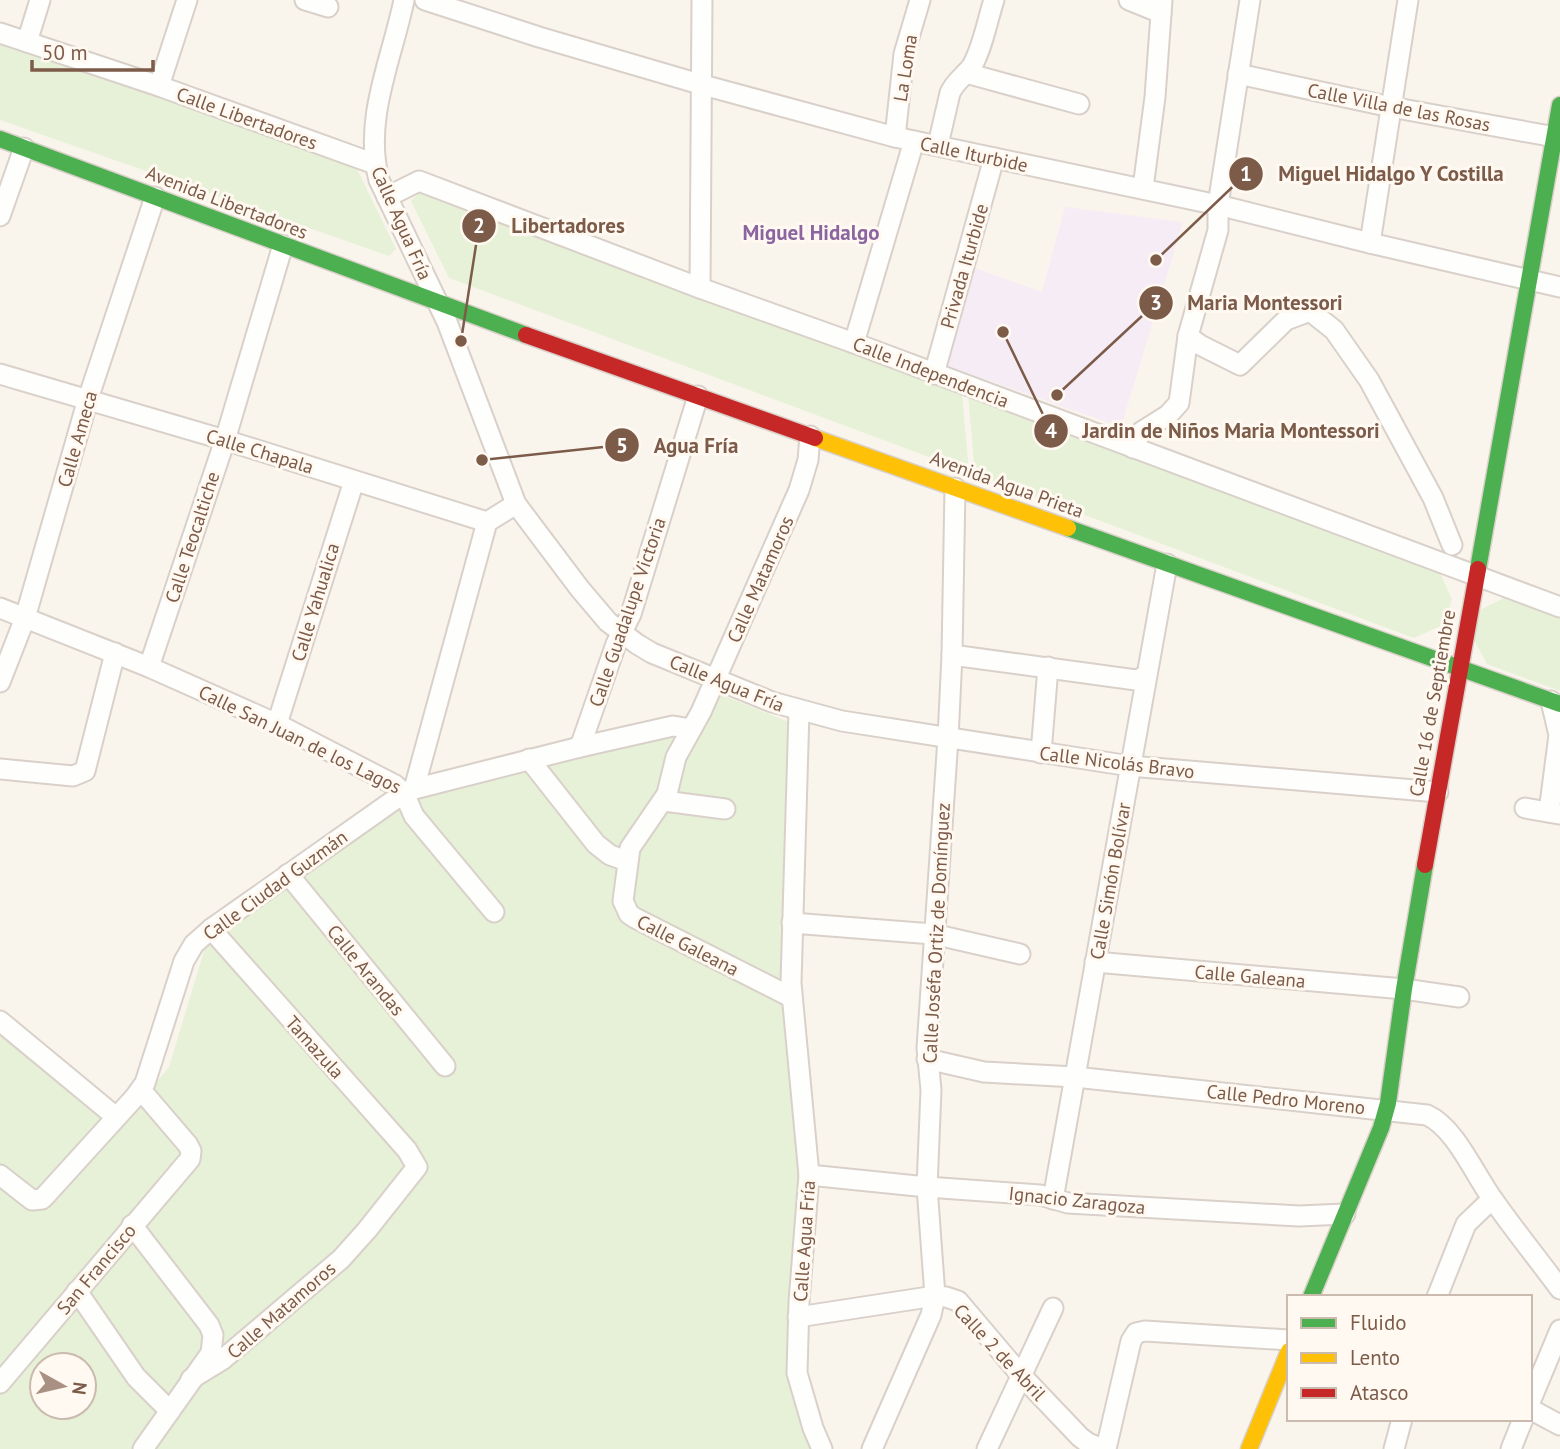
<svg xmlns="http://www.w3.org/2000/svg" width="1560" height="1449" viewBox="0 0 1560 1449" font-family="'PT Sans',sans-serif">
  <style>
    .education { fill: #f6ecf5 }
    .green { fill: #e6f1d7; fill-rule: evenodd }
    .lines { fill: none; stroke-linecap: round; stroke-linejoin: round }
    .street-casing { stroke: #d9d0ca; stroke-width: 23 }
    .fast-casing { stroke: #d9d0c9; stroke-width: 19 }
    .slow-casing { stroke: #d9d0c9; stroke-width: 19 }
    .jam-casing { stroke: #d9d0c9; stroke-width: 19 }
    .street { stroke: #fefefc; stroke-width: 19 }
    .fast { stroke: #4caf50; stroke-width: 16 }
    .slow { stroke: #ffc107; stroke-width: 16 }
    .jam { stroke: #c62828; stroke-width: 16 }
    .labels { text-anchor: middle; stroke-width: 6; stroke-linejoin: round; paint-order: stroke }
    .street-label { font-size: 19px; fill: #7c5b49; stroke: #fff9f1 }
    .neighbourhood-label { font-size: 21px; font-weight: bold; fill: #8b659f; stroke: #fff9f1 }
    .leader { fill: none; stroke: #7c5b49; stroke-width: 2.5 }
    .callout-dot { fill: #7c5b49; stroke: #fff9f1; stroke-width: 2.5 }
    .mark-label { font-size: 21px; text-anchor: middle; font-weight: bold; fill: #fff }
    .callout-label { font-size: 21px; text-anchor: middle; font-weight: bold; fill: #7c5b49; stroke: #fff9f1; stroke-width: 6; stroke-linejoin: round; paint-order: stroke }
  </style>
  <rect width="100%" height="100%" fill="#f9f5ed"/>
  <!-- education -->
  <polygon class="education" points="1065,207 1183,222 1121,427 948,366 975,268 1042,292"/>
  <!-- green -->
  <g class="green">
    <polygon points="0,41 355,165 396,249 389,256 0,120"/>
    <polygon points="420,192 962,393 969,472 449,278 411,201"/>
    <polygon points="968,395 1438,569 1452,599 1445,624 1414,638 975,474"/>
    <polygon points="1508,596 1560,615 1560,691 1487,664 1474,640 1480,610"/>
    <path d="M706,689L794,724L795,1008L808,1155L800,1394L826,1449H0V1022L126,1119L169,1067L207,941L415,789L682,720ZM42,1365H84V1407H42Z"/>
  </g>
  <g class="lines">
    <!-- street casing -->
    <g class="street-casing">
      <g id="street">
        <polyline points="305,0 328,7"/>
        <path d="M404,0C392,59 363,119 379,180L447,322L516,504L580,589L608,622L637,644L652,653L772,702L842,721L1130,766L1438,792"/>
        <polyline points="425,0 539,37 703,85 895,137 1218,205 1370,243 1560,287"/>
        <polyline points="1129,0 1161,13"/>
        <polyline points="0,33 159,86 375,164"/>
        <polyline points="27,42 40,0"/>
        <polyline points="966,73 1079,104"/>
        <polyline points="1238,74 1391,107 1560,138"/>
        <polyline points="159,86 187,0"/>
        <polyline points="895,137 904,54 920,0"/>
        <path d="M938,145L950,93C955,81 965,76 972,66C983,47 987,21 994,0"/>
        <polyline points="1143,188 1155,97 1162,0"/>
        <polyline points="387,197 419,181 700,288 854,343 1560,607"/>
        <polyline points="0,216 24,148"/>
        <polyline points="1370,243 1408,0"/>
        <polyline points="700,288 702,0"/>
        <polyline points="1188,336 1200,345 1240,365 1286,320 1310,311 1334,330 1369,380 1433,498 1452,545"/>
        <polyline points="854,343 914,141"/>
        <polyline points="0,374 225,440 487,522 516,504"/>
        <polyline points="934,374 994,158"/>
        <polyline points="1133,448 1141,432 1168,415 1179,403 1188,336 1218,230 1218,205 1250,0"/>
        <polyline points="0,608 149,667 277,724 395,785 404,793 414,816 494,912"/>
        <polyline points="952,655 1136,680 1146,676"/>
        <polyline points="149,667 225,440 283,245"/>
        <polyline points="0,682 25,618 88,399 155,197"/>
        <polyline points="799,711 791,983 809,1175 799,1302 797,1373 813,1428 822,1449"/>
        <polyline points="277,724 354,481"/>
        <polyline points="580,747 616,644 631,614 698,396"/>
        <polyline points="1041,753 1048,667"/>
        <polyline points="529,759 596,844 610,855 627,861"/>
        <polyline points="0,769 73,776 85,771 115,653"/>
        <polyline points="414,789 487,522"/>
        <polyline points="664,801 725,809"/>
        <polyline points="1525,808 1559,814"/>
        <polyline points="1549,812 1559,735 1551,701"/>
        <polyline points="288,874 445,1066"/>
        <polyline points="792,923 933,934 1020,954"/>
        <polyline points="1095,962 1404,989 1459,997"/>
        <polyline points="791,997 635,918 629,914 623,901 630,848 667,794 676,757 701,712 799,490 808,460 810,436"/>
        <polyline points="0,1021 116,1117"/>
        <path d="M927,1059L984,1072L1075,1077L1427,1115C1456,1128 1475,1176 1494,1201C1515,1231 1538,1259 1560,1289"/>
        <polyline points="0,1175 32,1200 42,1199 45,1196 135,1097 145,1083 184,961 194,944 211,929 404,793 414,789 580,747 673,726 691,729"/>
        <polyline points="809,1175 927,1187 1040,1195 1068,1203 1299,1216 1345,1214"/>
        <polyline points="1053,1199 1167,564"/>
        <polyline points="132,1225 209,1325 213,1335 211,1353 143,1449"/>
        <polyline points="77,1291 136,1377 170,1411"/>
        <polyline points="1437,1297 1466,1224 1492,1199"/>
        <polyline points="798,1317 935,1296 946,1297 958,1301 1020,1374 1080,1437 1088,1443 1103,1449"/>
        <polyline points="191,1379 222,1360 341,1259 367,1230 417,1167 407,1150 211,929"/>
        <polyline points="0,1383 190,1159 191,1151 188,1145 141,1090"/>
        <polyline points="1530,1402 1560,1330"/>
        <polyline points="1530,1409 1560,1425"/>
        <polyline points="872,1449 931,1315 935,1296 927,1187 931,1090 927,1048 948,738 952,655 955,488"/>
        <polyline points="987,1449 1053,1308"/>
        <polyline points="1106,1449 1131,1341 1136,1333 1145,1331 1289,1340"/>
        <polyline points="1394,1449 1402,1419"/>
        <polyline points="1511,1449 1523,1419"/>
      </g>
    </g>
    <!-- fast casing -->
    <g class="fast-casing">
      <g id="fast">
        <polyline points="0,139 526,335"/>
        <polyline points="1068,528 1560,704"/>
        <polyline points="1478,569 1560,105"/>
        <polyline points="1311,1297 1381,1128 1388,1103 1404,989 1425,865"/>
      </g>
    </g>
    <!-- slow casing -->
    <g class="slow-casing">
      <g id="slow">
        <polyline points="815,438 1068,528"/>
        <polyline points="1249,1449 1289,1351"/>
      </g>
    </g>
    <!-- jam casing -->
    <g class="jam-casing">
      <g id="jam">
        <polyline points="526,335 815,438"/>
        <polyline points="1425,865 1478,569"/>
      </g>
    </g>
    <!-- street -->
    <use href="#street" class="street"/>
    <!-- fast -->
    <use href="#fast" class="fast"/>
    <!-- slow -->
    <use href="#slow" class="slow"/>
    <!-- jam -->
    <use href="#jam" class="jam"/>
  </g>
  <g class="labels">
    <!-- street labels -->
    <g class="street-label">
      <text transform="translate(905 68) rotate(-81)" y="7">La Loma</text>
      <text transform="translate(1399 107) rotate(11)" y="7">Calle Villa de las Rosas</text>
      <text transform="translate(247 118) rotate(20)" y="7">Calle Libertadores</text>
      <text transform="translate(974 154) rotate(12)" y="7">Calle Iturbide</text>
      <text transform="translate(227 202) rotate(21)" y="7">Avenida Libertadores</text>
      <text transform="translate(402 223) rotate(66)" y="7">Calle Agua Fría</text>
      <text transform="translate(964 266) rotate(-74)" y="7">Privada Iturbide</text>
      <text transform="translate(931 372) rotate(21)" y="7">Calle Independencia</text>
      <text transform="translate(77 439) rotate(-74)" y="7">Calle Ameca</text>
      <text transform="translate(260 451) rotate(17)" y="7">Calle Chapala</text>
      <text transform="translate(1007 484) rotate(20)" y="7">Avenida Agua Prieta</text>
      <text transform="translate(192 537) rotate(-72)" y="7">Calle Teocaltiche</text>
      <text transform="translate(760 579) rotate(-66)" y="7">Calle Matamoros</text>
      <text transform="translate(315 602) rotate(-73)" y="7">Calle Yahualica</text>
      <text transform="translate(627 612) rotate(-71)" y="7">Calle Guadalupe Victoria</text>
      <text transform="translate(727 683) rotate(22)" y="7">Calle Agua Fría</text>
      <text transform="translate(1432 703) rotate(-80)" y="7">Calle 16 de Septiembre</text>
      <text transform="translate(300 739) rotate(26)" y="7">Calle San Juan de los Lagos</text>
      <text transform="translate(1117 762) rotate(7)" y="7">Calle Nicolás Bravo</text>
      <text transform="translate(1110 881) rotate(-80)" y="7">Calle Simón Bolívar</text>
      <text transform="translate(275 885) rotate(-36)" y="7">Calle Ciudad Guzmán</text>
      <text transform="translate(936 933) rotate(-87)" y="7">Calle Joséfa Ortiz de Domínguez</text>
      <text transform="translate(688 945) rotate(27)" y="7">Calle Galeana</text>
      <text transform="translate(366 970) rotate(51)" y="7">Calle Arandas</text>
      <text transform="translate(1250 976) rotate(5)" y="7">Calle Galeana</text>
      <text transform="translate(315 1047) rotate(48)" y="7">Tamazula</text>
      <text transform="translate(1286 1099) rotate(6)" y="7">Calle Pedro Moreno</text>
      <text transform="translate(1077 1200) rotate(6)" y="7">Ignacio Zaragoza</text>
      <text transform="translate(804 1241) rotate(-86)" y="7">Calle Agua Fría</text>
      <text transform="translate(96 1269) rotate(-50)" y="7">San Francisco</text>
      <text transform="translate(281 1310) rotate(-41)" y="7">Calle Matamoros</text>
      <text transform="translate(1000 1352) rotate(47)" y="7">Calle 2 de Abril</text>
    </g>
    <!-- neighbourhood labels -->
    <g class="neighbourhood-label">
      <text x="811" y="240">Miguel Hidalgo</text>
    </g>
  </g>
  <!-- callouts -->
  <path class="leader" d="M1156 260L1246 174M461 341L479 226M1057 395L1156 303M1003 332L1051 431M482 460L622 445"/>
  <g class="callout-dot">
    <circle cx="1156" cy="260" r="7"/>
    <circle cx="461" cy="341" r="7"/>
    <circle cx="1057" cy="395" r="7"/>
    <circle cx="1003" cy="332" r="7"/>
    <circle cx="482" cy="460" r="7"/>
    <circle cx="1246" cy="174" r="18"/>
    <circle cx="479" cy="226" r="18"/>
    <circle cx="1156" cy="303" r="18"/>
    <circle cx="1051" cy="431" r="18"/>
    <circle cx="622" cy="445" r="18"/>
  </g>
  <g class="mark-label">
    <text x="1246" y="181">1</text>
    <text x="479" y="233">2</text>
    <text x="1156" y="310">3</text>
    <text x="1051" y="438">4</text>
    <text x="622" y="453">5</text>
  </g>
  <g class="callout-label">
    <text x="1391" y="181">Miguel Hidalgo Y Costilla</text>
    <text x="568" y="233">Libertadores</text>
    <text x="1265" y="310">Maria Montessori</text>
    <text x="1231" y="438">Jardin de Niños Maria Montessori</text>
    <text x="696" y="453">Agua Fría</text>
  </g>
  <!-- legend -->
  <rect x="1287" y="1295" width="245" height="126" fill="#fff9f1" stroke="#cbbaae" stroke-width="2"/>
  <rect x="1301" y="1318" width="35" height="10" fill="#4caf50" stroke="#cbbaae" stroke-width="2"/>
  <text x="1350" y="1330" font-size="21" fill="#7c5b49">Fluido</text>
  <rect x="1301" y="1353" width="35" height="10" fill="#ffc107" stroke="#cbbaae" stroke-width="2"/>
  <text x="1350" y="1365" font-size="21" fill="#7c5b49">Lento</text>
  <rect x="1301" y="1388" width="35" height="10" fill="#c62828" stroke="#cbbaae" stroke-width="2"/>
  <text x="1350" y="1400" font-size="21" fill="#7c5b49">Atasco</text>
  <!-- north arrow -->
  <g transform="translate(63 1386) rotate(98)"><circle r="33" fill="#fff9f1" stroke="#cbbaae" stroke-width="2"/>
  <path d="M0-5L12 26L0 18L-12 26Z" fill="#a89182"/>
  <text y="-10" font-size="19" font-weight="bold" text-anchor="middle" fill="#7c5b49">N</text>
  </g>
  <!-- scale -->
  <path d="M32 60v10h121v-10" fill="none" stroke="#7c5b49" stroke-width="3.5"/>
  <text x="42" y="60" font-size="21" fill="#7c5b49" stroke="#fff9f1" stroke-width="5" paint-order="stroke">50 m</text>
</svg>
